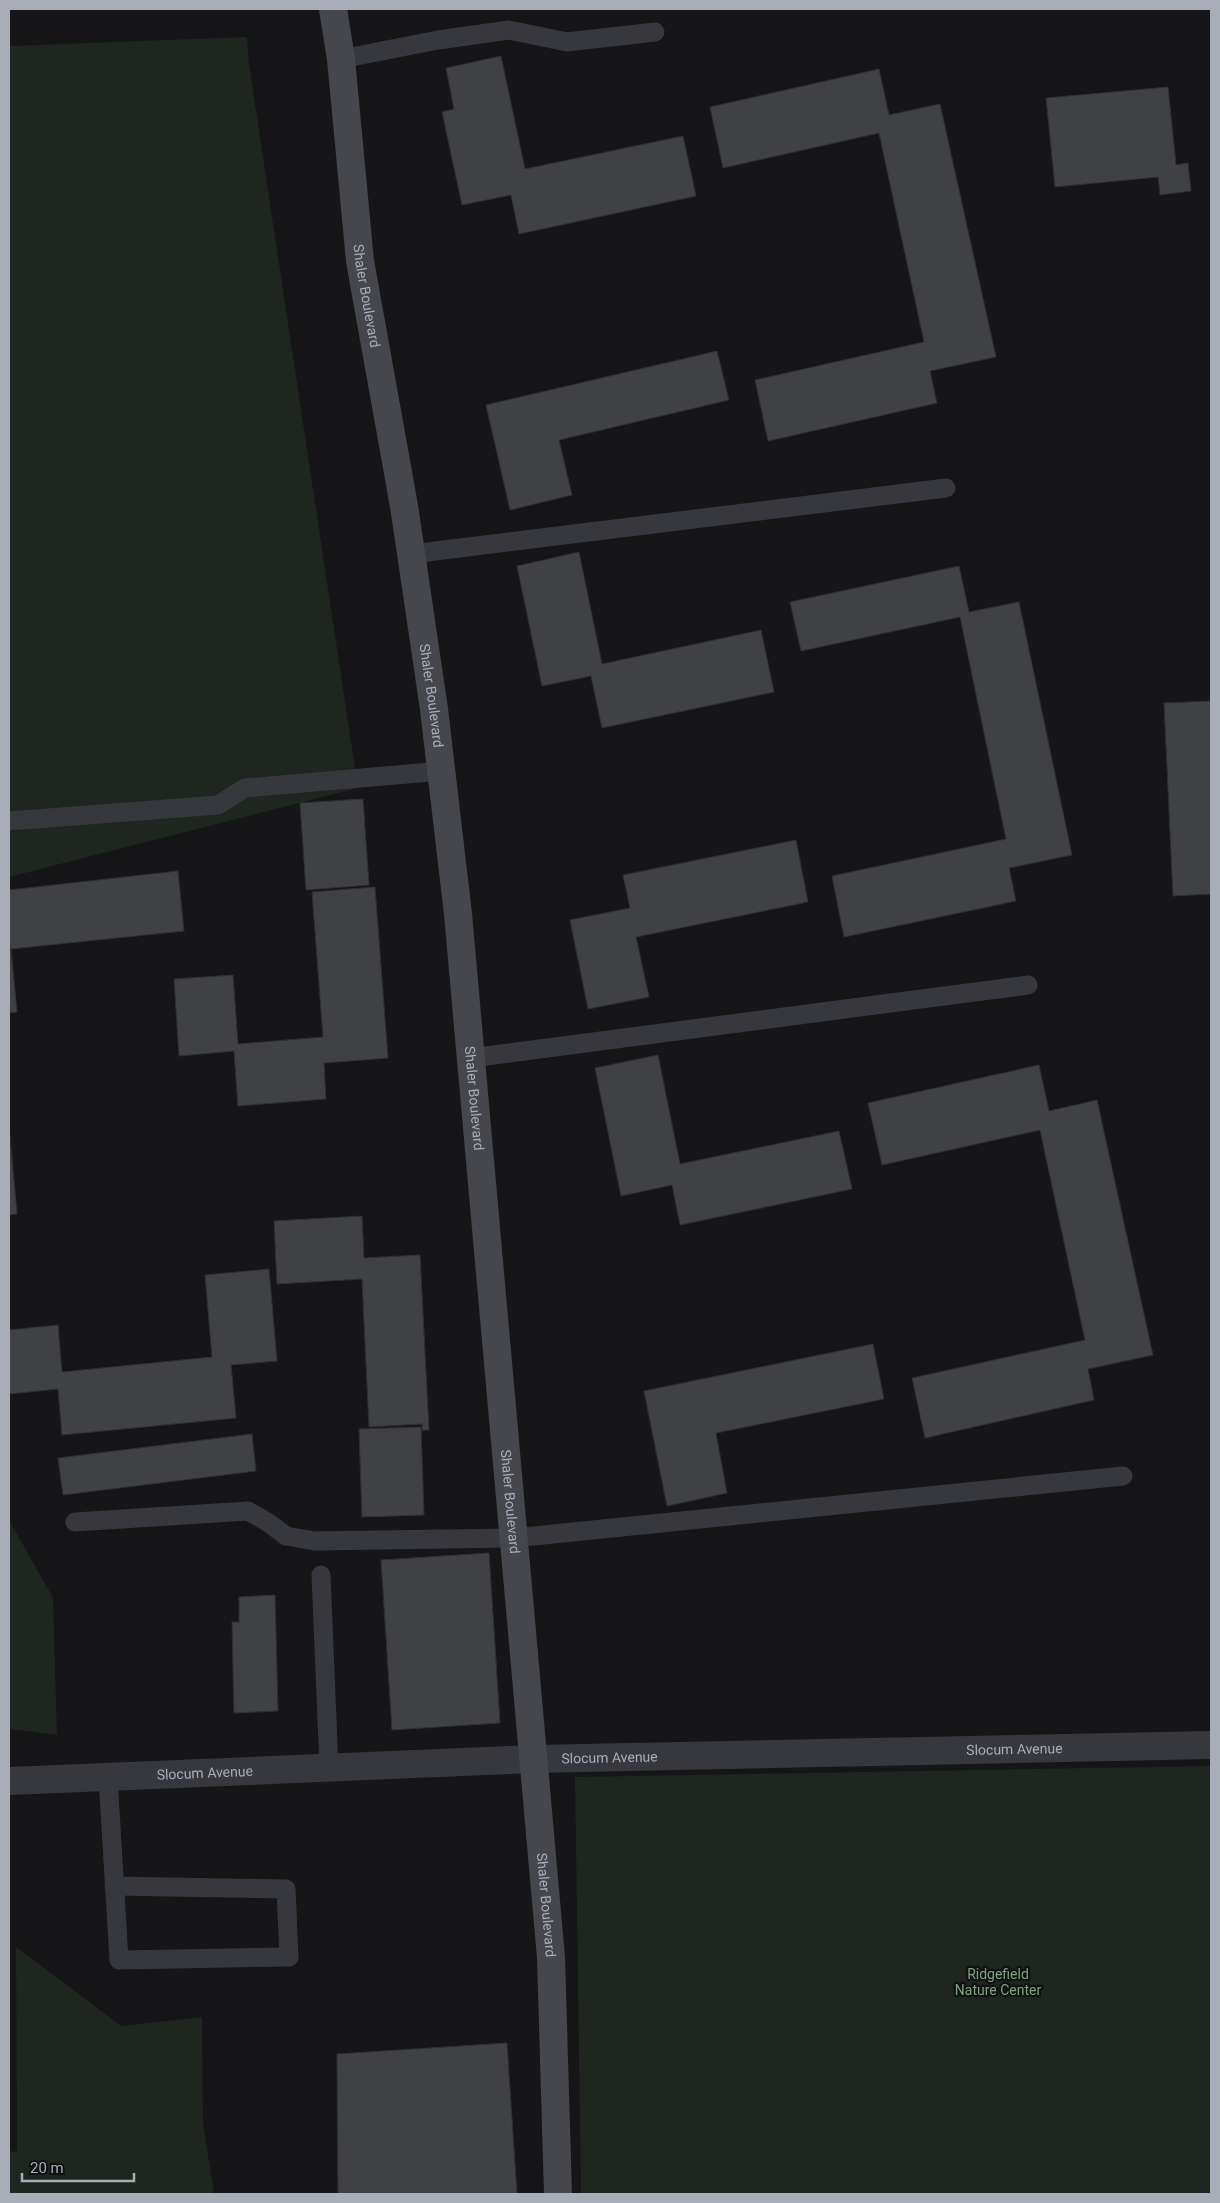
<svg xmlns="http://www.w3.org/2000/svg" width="1220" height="2203" viewBox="0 0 1220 2203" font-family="Roboto,sans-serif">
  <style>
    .green { fill: #1e261f }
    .building { fill: #404145; stroke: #303034 }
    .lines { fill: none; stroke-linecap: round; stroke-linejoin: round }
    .lane { stroke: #37383d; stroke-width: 19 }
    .street { stroke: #37383d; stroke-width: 28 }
    .secondary { stroke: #45474d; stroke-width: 28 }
    .labels { text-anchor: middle; stroke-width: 4.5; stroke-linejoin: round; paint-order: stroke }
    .street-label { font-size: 14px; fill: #a8adb8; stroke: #111113 }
    .park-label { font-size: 14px; fill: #7fa381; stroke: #111113 }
  </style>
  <rect width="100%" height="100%" fill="#161618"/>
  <!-- green -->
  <g class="green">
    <polygon points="247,37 249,64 358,788 9,877 9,46"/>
    <polygon points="9,1520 53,1598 57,1735 9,1729"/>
    <polygon points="1211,1766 1211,2194 581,2194 575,1777"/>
    <polygon points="16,1947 121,2026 202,2017 203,2122 214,2194 9,2194 9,2152 17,2151"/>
  </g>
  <!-- building -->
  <g class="building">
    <polygon points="501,56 525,169 683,136 696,196 519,234 511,195 462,205 442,112 454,109 446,68"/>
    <polygon points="879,69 889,115 940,104 996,357 930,371 937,403 768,441 755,380 924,342 879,133 723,168 710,107"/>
    <polygon points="1168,87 1176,165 1188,163 1191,191 1160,195 1158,177 1055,187 1046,98"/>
    <polygon points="717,351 729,400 559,440 572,495 510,510 486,405"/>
    <polygon points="579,552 602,664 761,630 774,692 602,728 591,676 542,686 517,566"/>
    <polygon points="959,566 969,612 1019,602 1072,855 1009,868 1016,901 844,937 832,876 1006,839 960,617 801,651 790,602"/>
    <polygon points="1211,701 1211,894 1173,896 1164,703"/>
    <polygon points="363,799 369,885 306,890 300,803"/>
    <polygon points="796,840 808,902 636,937 649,997 588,1009 570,920 630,908 623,875"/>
    <polygon points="178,871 184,931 11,949 17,1012 9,1013 9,890"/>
    <polygon points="375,887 388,1058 324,1063 326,1099 238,1106 234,1051 179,1056 174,979 233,975 238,1044 323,1037 312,892"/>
    <polygon points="658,1055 680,1164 839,1131 852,1189 680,1225 672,1185 621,1196 595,1068"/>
    <polygon points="1039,1065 1049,1111 1097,1100 1153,1355 1088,1369 1094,1400 925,1438 912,1378 1085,1340 1040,1130 882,1165 868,1103"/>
    <polygon points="9,1125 17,1214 9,1215"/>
    <polygon points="362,1216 364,1258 420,1255 429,1430 422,1430 422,1424 369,1427 362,1279 277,1284 274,1221"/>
    <polygon points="269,1269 277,1361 231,1365 236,1418 62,1435 58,1389 9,1394 9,1330 58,1325 62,1372 212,1357 205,1275"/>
    <polygon points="873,1344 884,1399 716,1433 727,1493 667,1506 644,1391"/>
    <polygon points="421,1427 424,1515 362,1517 359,1429"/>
    <polygon points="252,1434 256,1471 63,1495 58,1458"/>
    <polygon points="489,1553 500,1723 392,1730 381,1560"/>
    <polygon points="275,1595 278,1711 234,1713 232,1622 239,1622 239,1597"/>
    <polygon points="507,2043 517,2194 338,2194 337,2054"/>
  </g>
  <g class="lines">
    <!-- lane -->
    <g class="lane">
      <polyline points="341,59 438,40 509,30 567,42 655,32"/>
      <polyline points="411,554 946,488"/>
      <polyline points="9,821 218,805 245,788 442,771"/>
      <polyline points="471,1058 1028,985"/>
      <polyline points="75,1522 248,1511 269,1523 286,1536 315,1541 514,1538 1123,1476"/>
      <polyline points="321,1575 329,1767"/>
      <polyline points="108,1777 119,1960 289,1957 286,1889 114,1886"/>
    </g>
    <!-- street -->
    <path class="street" id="s1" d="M9,1781L534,1759L1211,1745"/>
    <!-- secondary -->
    <path class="secondary" id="s2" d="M333,9L341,59L360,261L404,506L434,709L458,914L551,1957L558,2194"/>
  </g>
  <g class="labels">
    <!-- street labels -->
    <g class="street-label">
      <text dy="5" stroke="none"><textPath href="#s2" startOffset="289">Shaler Boulevard</textPath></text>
      <text dy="5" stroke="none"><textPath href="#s2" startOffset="694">Shaler Boulevard</textPath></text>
      <text dy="5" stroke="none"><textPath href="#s2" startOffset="1099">Shaler Boulevard</textPath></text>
      <text dy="5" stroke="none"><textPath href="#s2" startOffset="1504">Shaler Boulevard</textPath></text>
      <text dy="5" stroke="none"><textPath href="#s1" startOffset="1006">Slocum Avenue</textPath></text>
      <text dy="5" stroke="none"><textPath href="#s1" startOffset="601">Slocum Avenue</textPath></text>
      <text dy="5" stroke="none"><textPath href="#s1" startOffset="196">Slocum Avenue</textPath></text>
      <text dy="5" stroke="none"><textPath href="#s2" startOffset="1909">Shaler Boulevard</textPath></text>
    </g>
    <!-- park labels -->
    <g class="park-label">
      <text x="998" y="1979">Ridgefield<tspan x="998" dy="16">Nature Center</tspan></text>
    </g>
  </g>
  <!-- border -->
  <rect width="1220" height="2203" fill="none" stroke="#a8adb8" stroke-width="20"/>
  <!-- scale -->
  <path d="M22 2173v8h112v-8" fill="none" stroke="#a8adb8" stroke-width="2.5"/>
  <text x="30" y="2173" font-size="15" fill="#a8adb8" stroke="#111113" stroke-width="4" paint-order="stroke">20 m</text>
</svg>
